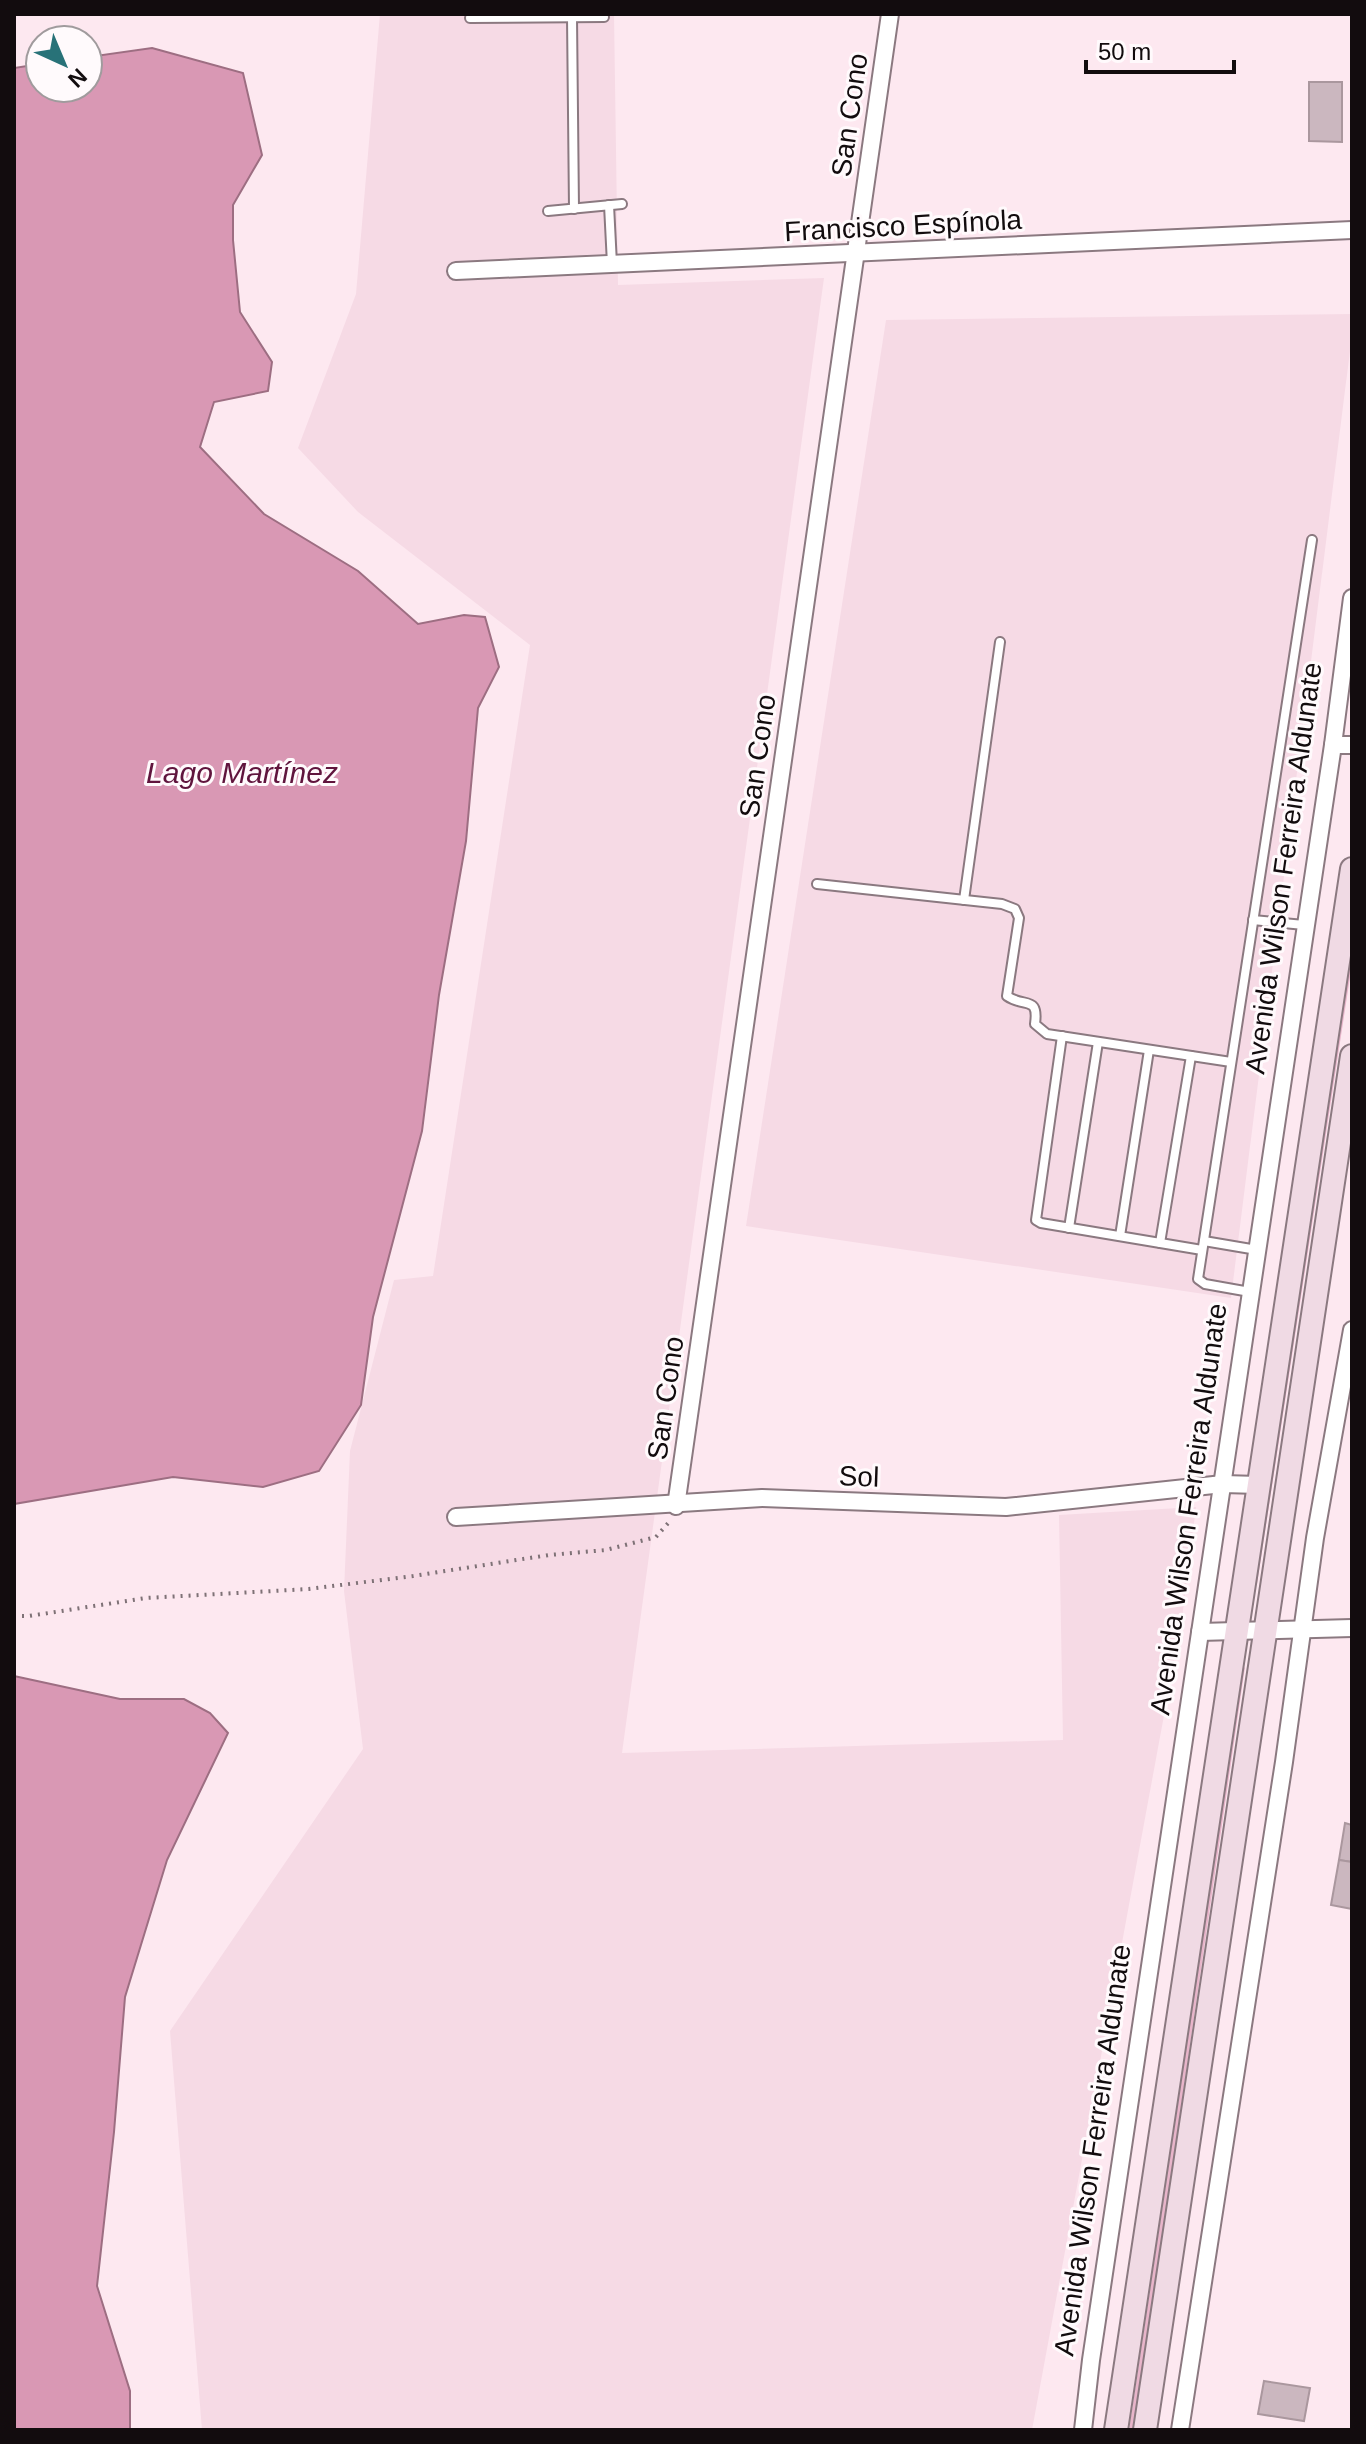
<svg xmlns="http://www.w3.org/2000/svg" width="1366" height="2444" viewBox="0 0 1366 2444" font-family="Arial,sans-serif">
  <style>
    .built { fill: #f6dae5 }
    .green { fill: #e8b5ca }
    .water { fill: #d998b4; stroke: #9d6e82; stroke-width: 2 }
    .building { fill: #cbb7bf; stroke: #aa979e; stroke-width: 2 }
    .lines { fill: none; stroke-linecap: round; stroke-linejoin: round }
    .lane-casing { stroke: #8b7980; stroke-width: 12 }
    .street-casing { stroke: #8b7980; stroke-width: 20 }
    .secondary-casing { stroke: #8b7980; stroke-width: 26 }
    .path { stroke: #7e7176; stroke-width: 4; stroke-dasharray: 2 6; stroke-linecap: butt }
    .lane { stroke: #fff; stroke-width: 8 }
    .street { stroke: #fff; stroke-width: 16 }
    .secondary { stroke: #f0dae4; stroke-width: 22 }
    .labels { text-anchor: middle; stroke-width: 6; stroke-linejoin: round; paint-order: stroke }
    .street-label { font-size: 28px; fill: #120c0e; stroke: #fffafc }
    .water-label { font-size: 30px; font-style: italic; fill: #60143d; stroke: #fffafc }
  </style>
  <rect width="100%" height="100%" fill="#fde8f0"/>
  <!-- built -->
  <g class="built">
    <polygon points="380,14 614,14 618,285 824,278 622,1753 1063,1740 1059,1515 1196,1507 1182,1618 1032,2430 202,2430 170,2031 363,1749 344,1591 350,1451 394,1280 433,1276 530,645 358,512 298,448 356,294"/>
    <polygon points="1352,314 1352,335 1231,1298 746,1226 886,320"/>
  </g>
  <!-- green -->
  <g class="green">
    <polygon points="1352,936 1352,964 1257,1584 1256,1584"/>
    <polygon points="1245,1667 1134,2430 1129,2430 1243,1669"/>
  </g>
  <!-- water -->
  <g class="water">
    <polygon points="152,48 243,73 262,155 233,205 233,240 240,312 272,362 268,391 214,402 200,447 264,514 358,571 418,624 464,615 485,617 499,667 478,708 466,841 439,995 422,1131 373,1317 361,1405 319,1471 263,1487 173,1477 14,1504 14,68 40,64 40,88 88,88 88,57"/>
    <polygon points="14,1676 120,1699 184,1699 210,1713 228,1733 167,1860 125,1997 114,2132 97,2286 130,2391 130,2430 14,2430"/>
  </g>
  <!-- building -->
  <g class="building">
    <polygon points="1309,82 1342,82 1342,142 1309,141"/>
    <polygon points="1345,1823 1352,1825 1352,1862 1339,1860"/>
    <polygon points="1339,1860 1352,1862 1352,1909 1331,1905"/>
    <polygon points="1264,2381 1310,2388 1304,2421 1258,2414"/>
  </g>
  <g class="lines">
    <!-- lane casing -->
    <g class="lane-casing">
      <g id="lane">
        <polyline points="572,17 574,209"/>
        <polyline points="470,18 604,17"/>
        <polyline points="609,205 612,264"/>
        <polyline points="548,211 622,204"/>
        <path d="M817,884L1002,904L1015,909L1019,918L1007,996C1024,1008 1039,995 1035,1024L1047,1034L1231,1062"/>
        <polyline points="964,900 1000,642"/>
        <polyline points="1253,920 1304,925"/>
        <polyline points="1062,1036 1036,1220 1041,1223 1202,1250"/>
        <polyline points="1069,1228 1098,1042"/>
        <polyline points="1120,1236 1149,1050"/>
        <polyline points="1204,1241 1257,1250"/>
        <polyline points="1160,1243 1191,1056"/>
        <polyline points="1250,1292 1205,1284 1198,1279 1312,540"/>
      </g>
    </g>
    <!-- street casing -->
    <g class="street-casing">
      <g id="street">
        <polyline points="456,271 1352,230"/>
        <polyline points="1333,745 1352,745"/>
        <polyline points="676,1506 890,14"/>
        <polyline points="456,1517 762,1498 1006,1507 1223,1484 1259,1485"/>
        <polyline points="1200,1632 1352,1628"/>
        <polyline points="1083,2430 1091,2360 1333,745 1352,598"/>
        <polyline points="1180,2430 1284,1762 1315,1538 1352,1330"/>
      </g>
    </g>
    <!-- secondary casing -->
    <g class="secondary-casing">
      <g id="secondary">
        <polyline points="1116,2430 1352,869"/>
        <polyline points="1145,2430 1352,1056"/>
      </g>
    </g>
    <!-- path -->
    <polyline class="path" points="14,1616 29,1616 146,1598 309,1589 413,1576 549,1555 606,1550 656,1537 670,1521"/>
    <!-- lane -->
    <use href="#lane" class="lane"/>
    <!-- street -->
    <use href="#street" class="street"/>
    <!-- secondary -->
    <use href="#secondary" class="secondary"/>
  </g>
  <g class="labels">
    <!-- street labels -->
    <g class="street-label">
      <text transform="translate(849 115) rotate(-82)" y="10">San Cono</text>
      <text transform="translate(903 225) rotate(-3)" y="10">Francisco Espínola</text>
      <text transform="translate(757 756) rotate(-82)" y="10">San Cono</text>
      <text transform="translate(1283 868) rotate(-82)" y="10">Avenida Wilson Ferreira Aldunate</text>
      <text transform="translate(665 1398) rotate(-82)" y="10">San Cono</text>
      <text transform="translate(859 1476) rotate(2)" y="10">Sol</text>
      <text transform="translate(1188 1509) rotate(-82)" y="10">Avenida Wilson Ferreira Aldunate</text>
      <text transform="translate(1092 2150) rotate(-82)" y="10">Avenida Wilson Ferreira Aldunate</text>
    </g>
    <!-- water labels -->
    <g class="water-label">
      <text x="242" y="783">Lago Martínez</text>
    </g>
  </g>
  <!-- border -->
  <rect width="1366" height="2444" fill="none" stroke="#120c0e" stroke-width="32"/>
  <!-- north arrow -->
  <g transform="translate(64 64) rotate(136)"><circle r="38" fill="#fffafc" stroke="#a09b9d" stroke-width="2"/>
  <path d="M0-6L14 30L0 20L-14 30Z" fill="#287278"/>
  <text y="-12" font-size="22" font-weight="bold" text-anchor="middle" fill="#120c0e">N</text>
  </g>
  <!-- scale -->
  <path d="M1086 60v12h148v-12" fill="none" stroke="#120c0e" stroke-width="4"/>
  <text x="1098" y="60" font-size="24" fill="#120c0e" stroke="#fffafc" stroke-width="6" paint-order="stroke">50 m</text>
</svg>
